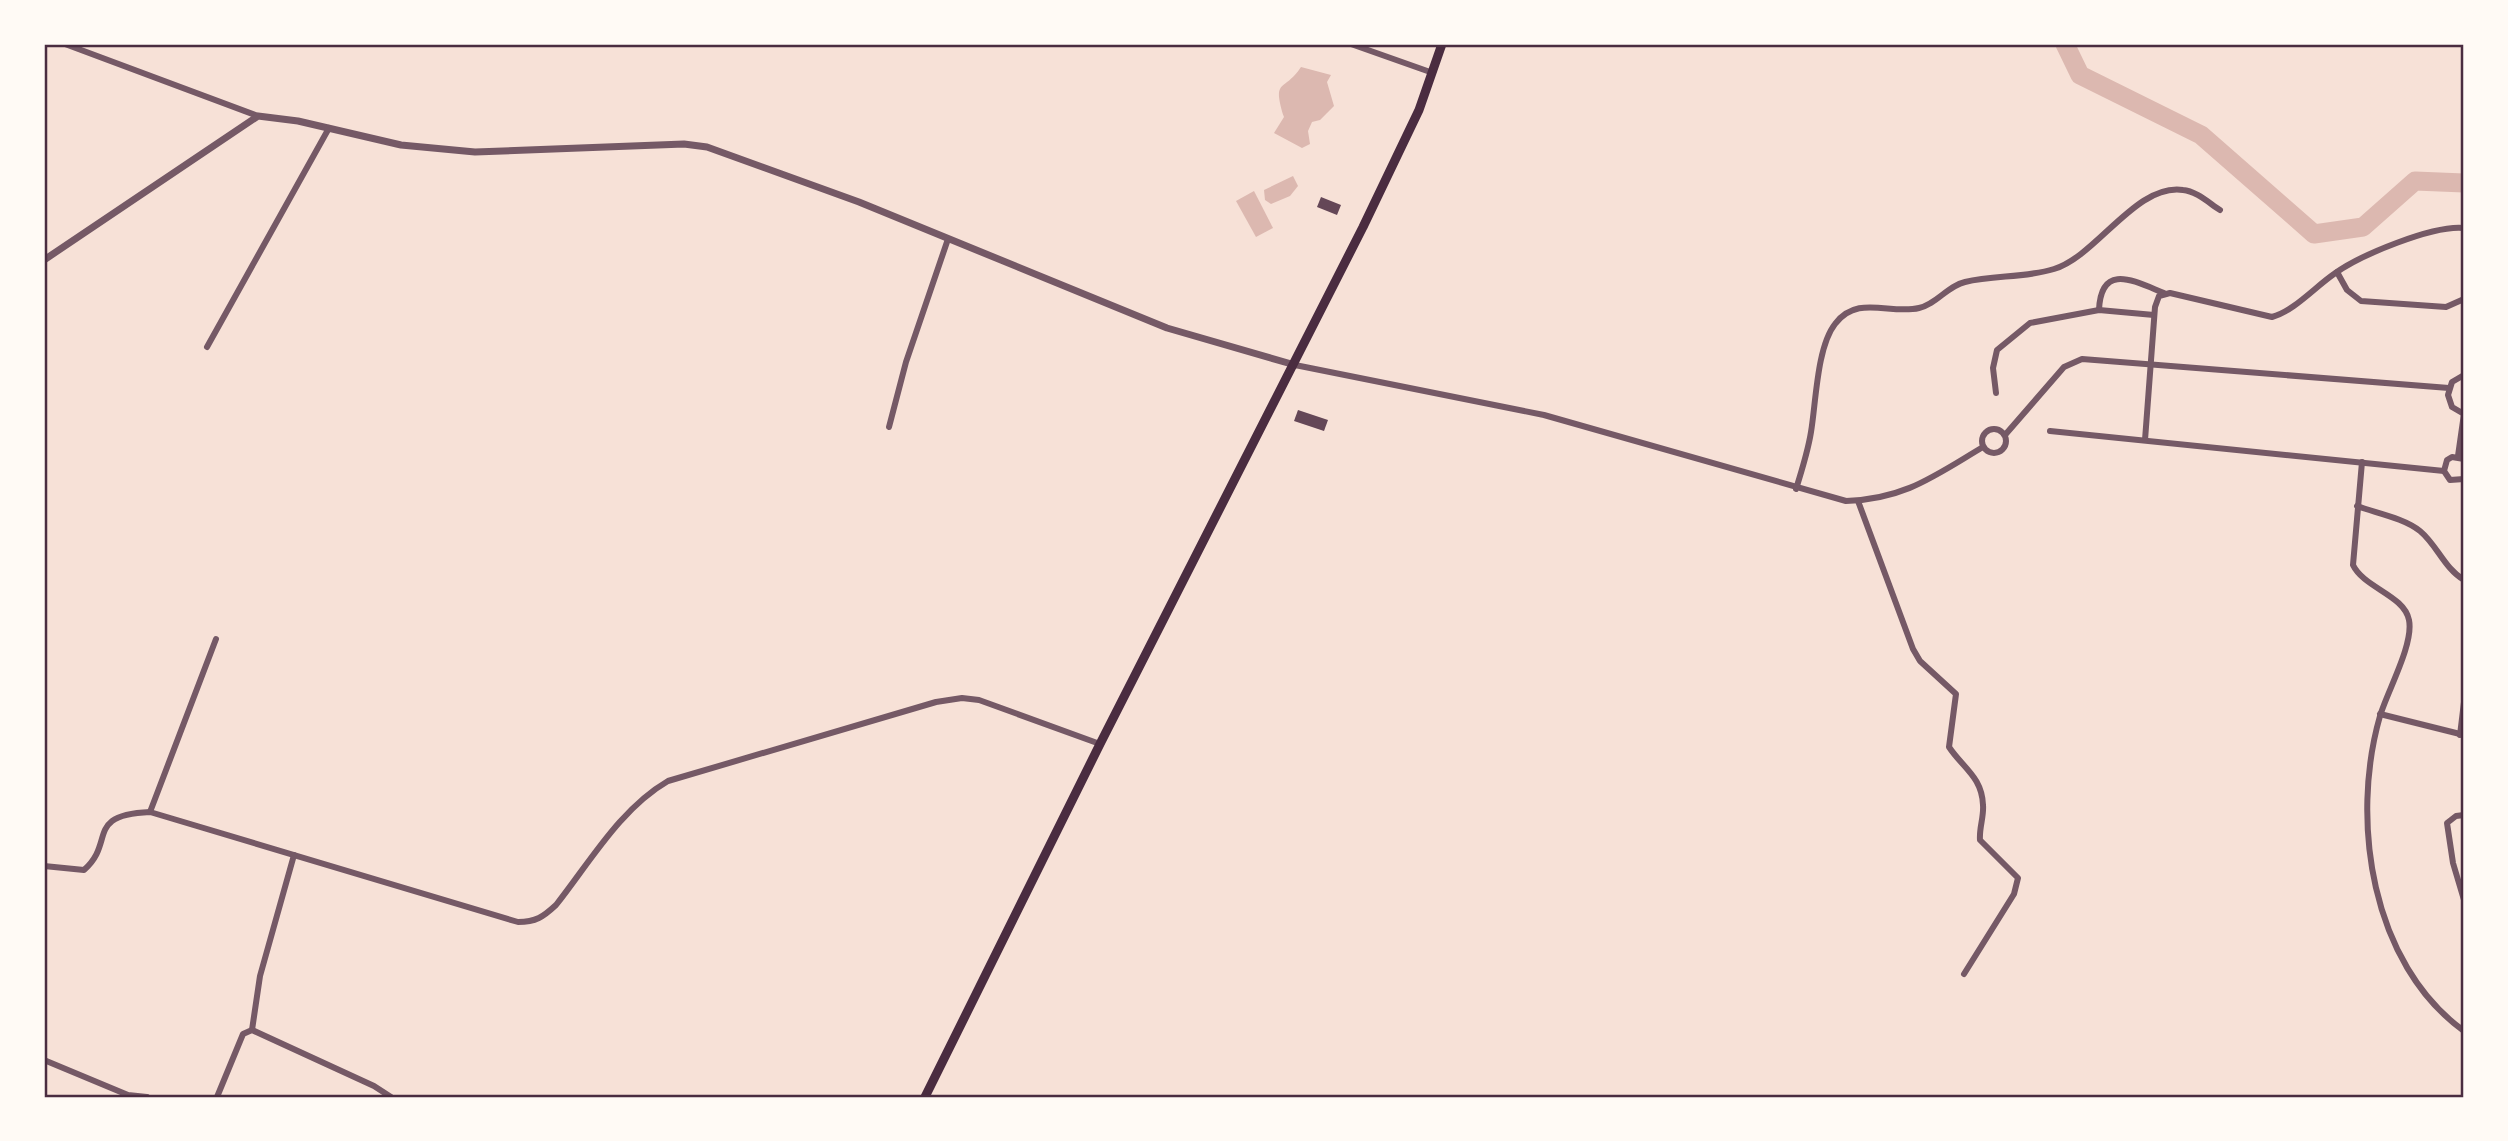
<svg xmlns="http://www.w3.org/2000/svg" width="2508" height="1141" viewBox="0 0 2508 1141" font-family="'Crimson Pro',serif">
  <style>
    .water { fill: #dcb8b0 }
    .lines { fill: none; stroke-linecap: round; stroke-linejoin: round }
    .river { stroke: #dcb8b0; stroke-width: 19 }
    .building { fill: #644757 }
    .minor { stroke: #755966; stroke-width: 6 }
    .tertiary { stroke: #755966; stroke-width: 7 }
    .primary { stroke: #4a2c40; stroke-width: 9 }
    .neatline { fill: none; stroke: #4a2c40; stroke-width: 2.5 }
  </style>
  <rect width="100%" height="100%" fill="#f7e1d7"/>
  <!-- water -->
  <g class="water">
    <path d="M1301,67L1331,75L1327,82L1334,106L1320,120L1312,122L1308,131L1310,144L1302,148L1274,133L1284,117C1272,77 1284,93 1301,67Z"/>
    <polygon points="1293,176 1298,186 1290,196 1271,204 1265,200 1264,190"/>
    <polygon points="1254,191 1273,228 1256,237 1236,201"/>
  </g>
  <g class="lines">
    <!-- river -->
    <polyline class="river" points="2065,44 2080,75 2201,135 2314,234 2363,227 2415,181 2464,183"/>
  </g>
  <!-- building -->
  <g class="building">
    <polygon points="1321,197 1341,205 1337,215 1317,207"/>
    <polygon points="1298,410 1328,420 1324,431 1294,421"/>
  </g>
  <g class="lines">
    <!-- minor -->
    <g class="minor">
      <polyline points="65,44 258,116"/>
      <polyline points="1351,44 1433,73"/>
      <polyline points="2337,272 2347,290 2361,301 2446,307 2464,299"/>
      <path d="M2099,310C2101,262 2134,281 2164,293"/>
      <polyline points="207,347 329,128"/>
      <path d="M1295,365L1544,415L1846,501C1905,499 1934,476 1983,447"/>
      <polyline points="1996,393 1993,368 1997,350 2030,323 2099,310 2154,315"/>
      <polyline points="889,427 906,362 948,239"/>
      <circle cx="1994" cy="441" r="12"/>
      <polyline points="2050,431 2444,471"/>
      <polyline points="2005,435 2064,367 2082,359 2449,388"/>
      <path d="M2145,440L2155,307L2159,296L2170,293L2272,317C2294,311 2315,287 2334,274C2360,255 2433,225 2464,228"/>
      <polyline points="2458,456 2464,414 2452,407 2448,395 2452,382 2464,375"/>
      <polyline points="2464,459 2452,457 2447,460 2444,471 2450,480 2464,479"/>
      <path d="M2362,462L2353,565C2364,588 2404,595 2409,620C2414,644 2387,692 2380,716C2350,820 2371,964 2464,1031"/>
      <polyline points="44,482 44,484"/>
      <path d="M1796,489C1802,470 1808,451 1811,432C1816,402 1817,347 1835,324C1857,294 1890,315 1919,308C1937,304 1947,286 1965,282C1994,275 2025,278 2054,269C2097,256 2136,183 2183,190C2196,191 2209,203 2220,210"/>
      <path d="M1858,501L1913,649L1920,661L1956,694L1949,747C1963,768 1982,777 1983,805C1984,817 1979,828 1980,840L2018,878L2014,894L1964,974"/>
      <path d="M2357,506C2376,513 2404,518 2420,531C2437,545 2444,568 2464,580"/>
      <polyline points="2380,714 2464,735"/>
      <polyline points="2460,735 2464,702"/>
      <polyline points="150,812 216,639"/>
      <polyline points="2464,815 2456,816 2447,823 2453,863 2464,900"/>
      <path d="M44,866L84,870C116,842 84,815 150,812L518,922C536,922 543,917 556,905C590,862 620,809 668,781L936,702L962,698L979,700L1100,744"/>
      <polyline points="252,1030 260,976 294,855"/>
      <polyline points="44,1060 128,1095 147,1097"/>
      <polyline points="217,1097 243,1034 252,1030 374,1086 391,1097"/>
    </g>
    <!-- tertiary -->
    <polyline class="tertiary" points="44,260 258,116 298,121 401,145 475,152 684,144 707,147 859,202 1167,328 1295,365"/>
    <!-- primary -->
    <polyline class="primary" points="925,1097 1100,744 1363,227 1419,110 1442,44"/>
  </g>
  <!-- border -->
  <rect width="2508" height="1141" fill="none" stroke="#fffaf5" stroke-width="91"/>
  <rect x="46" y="46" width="2416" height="1050" class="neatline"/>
</svg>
